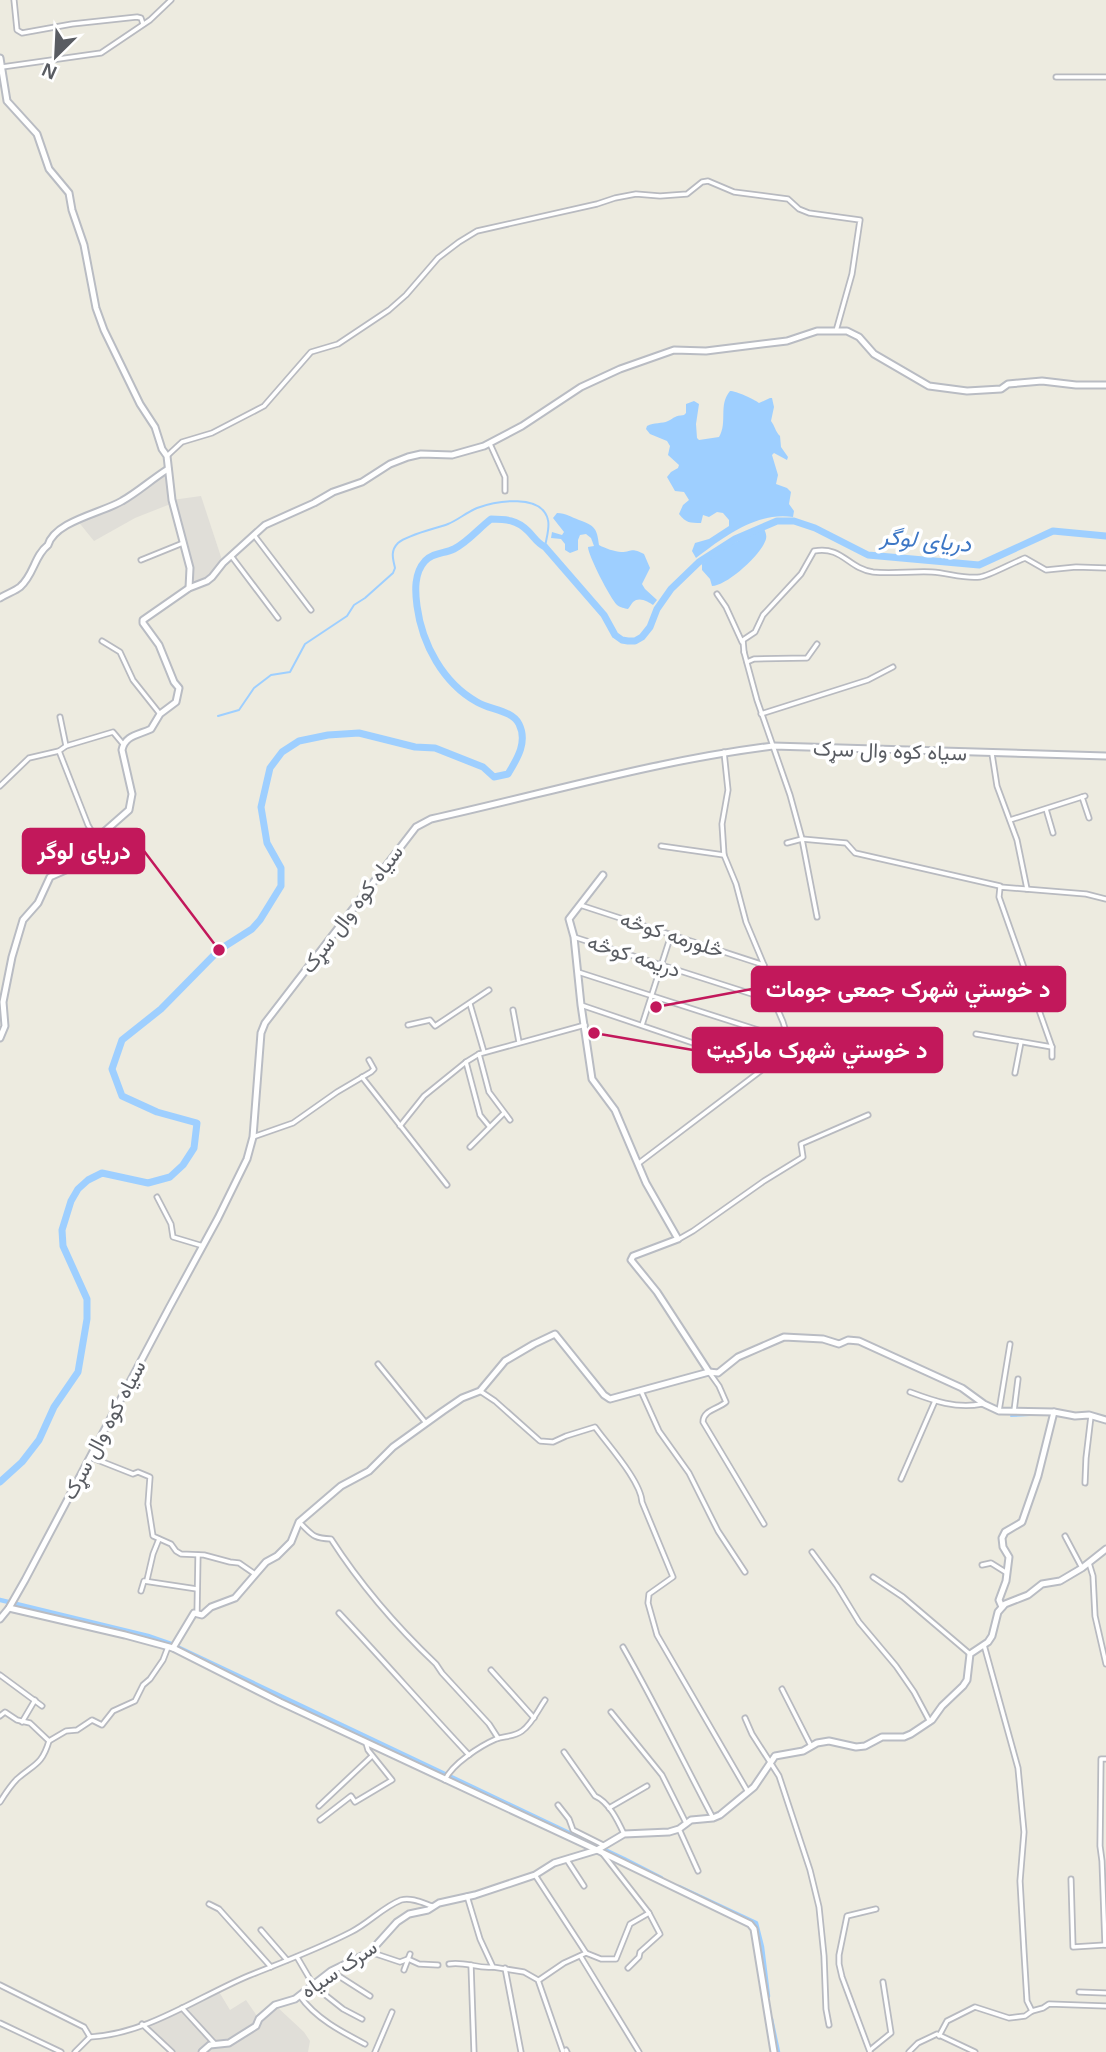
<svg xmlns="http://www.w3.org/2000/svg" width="1106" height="2052" viewBox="0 0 1106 2052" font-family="Arial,Vazirmatn,sans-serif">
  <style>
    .industrial { fill: #e0ded8 }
    .water { fill: #9ecfff }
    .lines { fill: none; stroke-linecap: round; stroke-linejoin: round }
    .stream { stroke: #9ecfff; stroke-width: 2 }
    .canal { stroke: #9ecfff; stroke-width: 4.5 }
    .river { stroke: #9ecfff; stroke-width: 7 }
    .street-casing { stroke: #b8bac0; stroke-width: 7 }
    .secondary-casing { stroke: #b9bcc3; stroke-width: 9 }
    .street { stroke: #fff; stroke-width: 3.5 }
    .secondary { stroke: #fff; stroke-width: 5 }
    .labels { text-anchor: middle; stroke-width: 7; stroke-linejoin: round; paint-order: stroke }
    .street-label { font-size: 21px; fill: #595c62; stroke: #fff }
    .water-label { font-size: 23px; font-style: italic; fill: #3d77c5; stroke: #fff }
    .leader { fill: none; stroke: #c2185b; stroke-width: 2.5 }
    .callout-dot { fill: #c2185b; stroke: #fff; stroke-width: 2.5 }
    .callout { fill: #c2185b; stroke: #c2185b; stroke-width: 2.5 }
    .callout-label { font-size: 23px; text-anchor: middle; font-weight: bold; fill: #fff }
  </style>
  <rect width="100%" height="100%" fill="#edebe0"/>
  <!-- industrial -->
  <g class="industrial">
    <polygon points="168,469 172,500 201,496 223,563 212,577 189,588 190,579 173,503 135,518 94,541 77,520 111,506"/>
    <polygon points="218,1990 230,2010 246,2000 259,2019 275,2005 304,2032 310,2041 308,2052 172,2052 142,2024 158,2020"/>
  </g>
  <!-- water -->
  <g class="water">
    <path d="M730,391C736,391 754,399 759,403L770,398H772L774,407L771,421C775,426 775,431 780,436L781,447L788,457L787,460L774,453L772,455L778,475L776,484L787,488L791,492L789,504L794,511L793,517C757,511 722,538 696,558L692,551L695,543L709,539L729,526V520L723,513L717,512L709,517L703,515L701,523C690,523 686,523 679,514L683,505L689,500L684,492L675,491L667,477L671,472L678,468L679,465L668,455L670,446L667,441L650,434L646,429L647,426C654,422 662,424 668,421C676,417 674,416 684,415L686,413V404L694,401L699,404L696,424L697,438L699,440L719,437C728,422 718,405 730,391Z"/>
    <path d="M557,513C566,513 571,517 579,520C595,526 597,528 599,545C604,548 616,552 621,552C633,552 630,547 644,554L650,568L642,584L645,589L657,600L653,605C649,602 639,596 633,602C631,604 630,607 628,609C624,608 621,608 617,605C610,598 588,555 588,547L594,546L591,538L586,534L580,535L578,540V550L570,553L565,550V544L561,539L551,538L552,532L562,535L564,532L553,518Z"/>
    <path d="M764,528C765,532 767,534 766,539C762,554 727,586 712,586L710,579L702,570V564L722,549Z"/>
  </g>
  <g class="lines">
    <!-- stream -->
    <g class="stream">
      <path d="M218,716L239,710L254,688L271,675L290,672L305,644L347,616L354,605L365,598L393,573L395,568C393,559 390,551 398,543C409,534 435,529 448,524C458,520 467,512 477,508C496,501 542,493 548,520C550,528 546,539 545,547"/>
      <polyline points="1011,1416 1050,1414"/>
    </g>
    <!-- canal -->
    <g class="canal">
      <polyline points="0,1600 148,1636 171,1644 624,1859 661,1878"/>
      <polyline points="679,1887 756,1923 762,1947 768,1996"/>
      <polyline points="771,2019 778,2052"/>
    </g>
    <!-- river -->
    <path class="river" d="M0,1482L22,1462L39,1440L54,1407L78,1372L87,1319V1299L63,1246L62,1230L71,1201L78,1189L88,1180L102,1173L148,1183L170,1177L183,1165L194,1148L197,1123L157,1112L122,1096L112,1069L122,1040L161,1009L219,950L252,929L260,920L281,886V868L267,843L261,807L270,768L282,752L299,741L328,735L359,733L415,747L435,748L483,767L494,777L508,774C517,759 528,742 519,724C512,710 490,710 477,702C443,683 422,644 417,606C415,591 414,573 425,561C434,552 444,554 454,549C468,542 479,528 491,519C506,519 517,520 528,531C534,537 537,543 545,547L604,615L615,635L622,640L628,641H635L642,637L650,627L657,609L671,589L699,562L735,539L777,521H794L815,528L868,555L979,565L1053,531L1106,536"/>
    <!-- street casing -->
    <g class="street-casing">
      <g id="street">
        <polyline points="14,0 17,30 22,33 72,24 137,17 141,18 143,24"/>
        <polyline points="2,67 101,53 150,20 171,0"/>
        <polyline points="1056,77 1106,77"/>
        <polyline points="490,444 505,477 505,491"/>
        <polyline points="167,456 182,442 212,433 264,406 311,352 338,344 389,310 406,295 438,258 459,242 477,231 597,204 615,198 636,194 660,196 687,194 702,182 708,181 734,192 788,199 799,209 809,213 860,220 852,274 836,331"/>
        <polyline points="254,535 311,610"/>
        <polyline points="232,557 278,618"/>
        <polyline points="141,560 183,543"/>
        <polyline points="717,594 726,607 742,642"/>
        <polyline points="102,641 120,652 133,680 160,714"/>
        <path d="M744,652L743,640L755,632L763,615L801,574L814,551C843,546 847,568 873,572C892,574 913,571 932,572C948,573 964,579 980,577C989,576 1014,562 1025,558L1046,570L1076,567L1106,568"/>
        <polyline points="744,652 757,700 790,795 802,839 817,917"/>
        <polyline points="747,662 754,659 807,658 817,644"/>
        <polyline points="761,714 868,680 893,667"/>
        <polyline points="60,717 66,746"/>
        <polyline points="59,751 88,825 96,839"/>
        <polyline points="992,754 997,786 1017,840 1027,889"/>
        <polyline points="0,786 29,758 59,751 66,746 113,732 123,744"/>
        <polyline points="1082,797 1089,818"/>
        <polyline points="1046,809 1053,833"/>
        <polyline points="1010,820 1085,796"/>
        <polyline points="787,843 802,839 846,843 855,853 1000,886"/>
        <polyline points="661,846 724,855"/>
        <polyline points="580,905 764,965"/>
        <polyline points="574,937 774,1001"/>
        <polyline points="578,972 789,1040"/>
        <polyline points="470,1004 484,1052"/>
        <polyline points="581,1005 767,1068"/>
        <polyline points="513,1010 519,1042"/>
        <polyline points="408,1025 430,1020 435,1026 489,990"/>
        <polyline points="642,1025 671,935"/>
        <polyline points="976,1034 1052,1047"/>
        <polyline points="479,1054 489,1092 510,1120"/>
        <polyline points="1052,1057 1052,1047 999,897 1000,887 1086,894 1106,899"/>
        <polyline points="466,1062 480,1115 489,1126"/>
        <polyline points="1015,1073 1021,1042"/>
        <polyline points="362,1077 447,1185"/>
        <polyline points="400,1126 424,1096 466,1062 479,1054 585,1025"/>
        <polyline points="253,1137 293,1123 337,1092 371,1072 374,1069 369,1060"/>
        <polyline points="470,1147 504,1113"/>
        <polyline points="639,1163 791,1048 783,1022 774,1001 764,965 746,922 736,884 724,855 722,824 728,790 724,752"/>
        <polyline points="157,1197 171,1224 173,1237 203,1246"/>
        <polyline points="679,1239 693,1231 764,1181 803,1157 801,1144 868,1115"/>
        <polyline points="378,1364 426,1423"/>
        <path d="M709,1372L719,1386L726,1402C718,1409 703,1410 703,1422L764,1524"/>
        <path d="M480,1391L495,1401L540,1441L553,1442L566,1436L595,1427C607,1444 641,1481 642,1502L673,1577L649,1594L648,1603L657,1635L748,1792"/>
        <polyline points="641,1391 659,1431 689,1473 718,1531 745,1572"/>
        <path d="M910,1392C934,1401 956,1409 982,1404"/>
        <polyline points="999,1411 1010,1344"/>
        <polyline points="1014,1411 1018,1379"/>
        <polyline points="90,1457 133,1474 138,1472 150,1477 148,1504 153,1536 171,1544 176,1551 181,1554 204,1555 230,1562 239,1563 255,1574"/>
        <polyline points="901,1479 935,1401"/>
        <polyline points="1085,1483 1086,1458 1091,1416"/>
        <path d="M299,1522C313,1535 312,1538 331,1539C360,1584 397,1627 436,1664L442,1673L489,1724L498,1738"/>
        <polyline points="1065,1536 1082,1568"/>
        <polyline points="812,1552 837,1586 859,1622 896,1666 914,1692 930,1722"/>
        <polyline points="1089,1563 1093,1576 1095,1616 1106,1664"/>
        <polyline points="982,1565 991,1563 1007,1573"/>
        <polyline points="873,1577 903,1597 970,1654"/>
        <polyline points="147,1580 153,1554 159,1539"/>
        <polyline points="141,1591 144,1581 197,1589"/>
        <path d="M339,1613C383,1660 425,1708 469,1755"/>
        <polyline points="197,1614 198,1555"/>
        <polyline points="984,1645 1018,1768 1024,1832 1020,1881 1024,1952 1027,2001 1032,2011"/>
        <path d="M623,1647C655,1703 683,1761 713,1818"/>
        <polyline points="491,1670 534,1718"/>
        <polyline points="0,1675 42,1706"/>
        <polyline points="782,1689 811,1746"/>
        <polyline points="611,1712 662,1775 686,1823"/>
        <polyline points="0,1716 5,1712 17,1720 30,1723 49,1741"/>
        <polyline points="745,1718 752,1734 779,1776 810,1870 819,1907 824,1956 826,2009 829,2025"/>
        <polyline points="22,1722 35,1700"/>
        <path d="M564,1752L595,1796C609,1802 618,1821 624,1834"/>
        <path d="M445,1780C452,1764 480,1746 496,1739C504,1736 514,1737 522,1731C532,1724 538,1710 545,1700"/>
        <path d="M0,1802C5,1794 10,1786 17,1779C34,1764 42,1765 49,1741L66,1731L77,1730L92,1720L102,1725L113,1711L135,1701L143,1685L150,1679L163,1660L168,1647"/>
        <polyline points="558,1805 569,1819 573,1830 603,1845"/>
        <polyline points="319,1806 372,1756"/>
        <polyline points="609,1808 647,1786"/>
        <polyline points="320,1820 351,1796 355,1802 392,1780 368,1750 366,1743"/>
        <polyline points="679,1829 698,1871"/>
        <polyline points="603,1854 649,1913 660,1934 640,1952 639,1957 628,1968"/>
        <polyline points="567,1860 584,1886"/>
        <polyline points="535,1875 586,1953 564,1963 539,1980"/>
        <polyline points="1071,1879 1073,1947 1105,1945"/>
        <polyline points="467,1896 480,1939 493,1967 524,1972 538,1980 563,2052"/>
        <polyline points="209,1904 219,1909 271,1967"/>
        <polyline points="261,1930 287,1960"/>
        <polyline points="1105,1945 1102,1861 1100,1846 1101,1759 1106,1759"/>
        <polyline points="370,1952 400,1962 408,1959 419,1964 438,1965"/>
        <polyline points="586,1953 601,1959 616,1959 630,1924 649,1913"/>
        <polyline points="297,1957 314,1986 343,2009 362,2019"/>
        <polyline points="581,1957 639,2052"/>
        <path d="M449,1964C464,1961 478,1969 493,1967"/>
        <polyline points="471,1965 474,2052"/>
        <polyline points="505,1968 521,2052"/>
        <polyline points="404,1970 410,1954"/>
        <polyline points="331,1971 370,1996"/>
        <polyline points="0,1985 84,2027 90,2037"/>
        <polyline points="1079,1992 1106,1993"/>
        <path d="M300,1996C315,2018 342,2032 365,2044"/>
        <polyline points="182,2008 215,2044"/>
        <polyline points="0,2023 61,2052"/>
        <polyline points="142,2024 172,2052"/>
        <polyline points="939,2036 947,2021 975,2007 1009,2018 1025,2016 1032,2011 1043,2008 1049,2004 1106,2006"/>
        <polyline points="566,2050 567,2052"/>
        <polyline points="870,2050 891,2033 883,1982"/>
        <path d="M75,2052L90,2037C147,2034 196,1998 248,1976C283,1962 318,1949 351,1932C369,1923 383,1907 401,1900C411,1897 423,1903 432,1906"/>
        <polyline points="375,2052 392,2012"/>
        <polyline points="870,2052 842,1977 839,1964 839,1955 847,1916 876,1909"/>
        <polyline points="909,2052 918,2043 937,2034 975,2052"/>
      </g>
    </g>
    <!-- secondary casing -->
    <g class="secondary-casing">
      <g id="secondary">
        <polyline points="0,58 7,101 37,134 49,169 69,193 72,210 84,245 96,308 104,330 140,404 155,427 162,449 167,456 172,500 190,568 189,588"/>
        <path d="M0,598C6,594 15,591 20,587C34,575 34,556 48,545C55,521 102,513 122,501C138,492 152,479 168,469"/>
        <polyline points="603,875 569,919 574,937 581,1005 592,1079 615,1110 646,1183 678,1239 633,1256 631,1260 657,1292 709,1372"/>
        <path d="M0,1038L5,1026L3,1002L12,957L23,920L38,903L50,877L84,862L92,851L96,839L129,810L132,794L122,750C125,735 139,735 151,729L160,714L176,702L179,688L174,682L159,645L143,623V620L189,588L207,581L212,577L223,563L265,525L314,503L333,492L362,482L390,464L408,457L421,454L452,455L484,446L522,426L581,387L620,369L674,350L706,351L787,341L817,331H847L859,337L874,354L929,386L967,391L1001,389L1008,384L1042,381L1076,385H1106"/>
        <polyline points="1002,1607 999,1600 1006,1581 1009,1557 1003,1547 1002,1538 1005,1532 1022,1522 1038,1476 1054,1412"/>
        <polyline points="9,1608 125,1635 173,1648 280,1702 597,1850 750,1924 754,1929 774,2052"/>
        <path d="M0,1619L9,1608L25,1580L169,1308L218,1218L247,1159L253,1137L261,1033L265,1023L416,827L431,819C544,794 658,760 773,746L1106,756"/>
        <polyline points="173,1648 194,1613 202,1615 211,1607 235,1598 266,1562 277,1556 291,1542 299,1522 341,1486 369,1471 393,1447 443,1411 462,1398 480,1391 505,1361 534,1344 555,1334 604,1395 610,1399 709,1372 718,1373 738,1357 784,1337 823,1339 839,1344 848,1340 859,1341 962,1388 984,1404 999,1411 1054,1412 1075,1416 1089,1415 1106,1420"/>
        <polyline points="202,2052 210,2045 229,2043 256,2026 259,2019 275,2005 295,1999 331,1971 370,1952 397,1922 409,1914 428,1910 439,1903 475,1895 535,1875 554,1863 597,1850 624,1834 669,1832 679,1829 691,1820 713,1818 720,1815 754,1787 775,1756 803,1751 817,1743 829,1741 856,1747 865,1746 882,1737 904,1737 911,1734 932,1720 942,1706 963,1686 967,1680 970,1654 988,1642 992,1636 998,1612 1005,1604 1028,1595 1042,1584 1060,1581 1082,1568 1106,1549"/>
      </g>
    </g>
    <!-- street -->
    <use href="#street" class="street"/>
    <!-- secondary -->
    <use href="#secondary" class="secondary"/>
  </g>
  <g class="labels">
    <!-- street labels -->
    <g class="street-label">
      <text transform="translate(890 751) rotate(2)" y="7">سیاه کوه وال سړک</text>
      <text transform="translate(352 909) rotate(-53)" y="7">سیاه کوه وال سړک</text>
      <text transform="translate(672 935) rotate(18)" y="7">څلورمه کوڅه</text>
      <text transform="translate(634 956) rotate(18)" y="7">دریمه کوڅه</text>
      <text transform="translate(104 1430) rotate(-62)" y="7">سیاه کوه وال سړک</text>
      <text transform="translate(339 1969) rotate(-34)" y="7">سرک سیاه</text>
    </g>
    <!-- water labels -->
    <g class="water-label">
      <text transform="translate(926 540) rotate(5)" y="8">دریای لوگر</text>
    </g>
  </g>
  <!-- callouts -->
  <path class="leader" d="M219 950L144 851M656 1007L752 989M594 1033L693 1050"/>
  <g class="callout-dot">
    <circle cx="219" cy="950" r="7"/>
    <circle cx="656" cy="1007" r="7"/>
    <circle cx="594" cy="1033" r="7"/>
  </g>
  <g class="callout">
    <rect x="23" y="829" width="121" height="44" rx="7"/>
    <rect x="752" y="967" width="313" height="44" rx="7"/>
    <rect x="693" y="1028" width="249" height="44" rx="7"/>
  </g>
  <g class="callout-label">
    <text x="84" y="859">دریای لوگر</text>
    <text x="908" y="997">د خوستي شهرک جمعی جومات</text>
    <text x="817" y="1058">د خوستي شهرک مارکیټ</text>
  </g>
  <!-- north arrow -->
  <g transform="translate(56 56) rotate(204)" stroke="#ffffff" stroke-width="5" paint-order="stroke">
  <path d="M0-5L12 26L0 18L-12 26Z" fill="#595c62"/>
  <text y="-10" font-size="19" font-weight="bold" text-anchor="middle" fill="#595c62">N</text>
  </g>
</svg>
